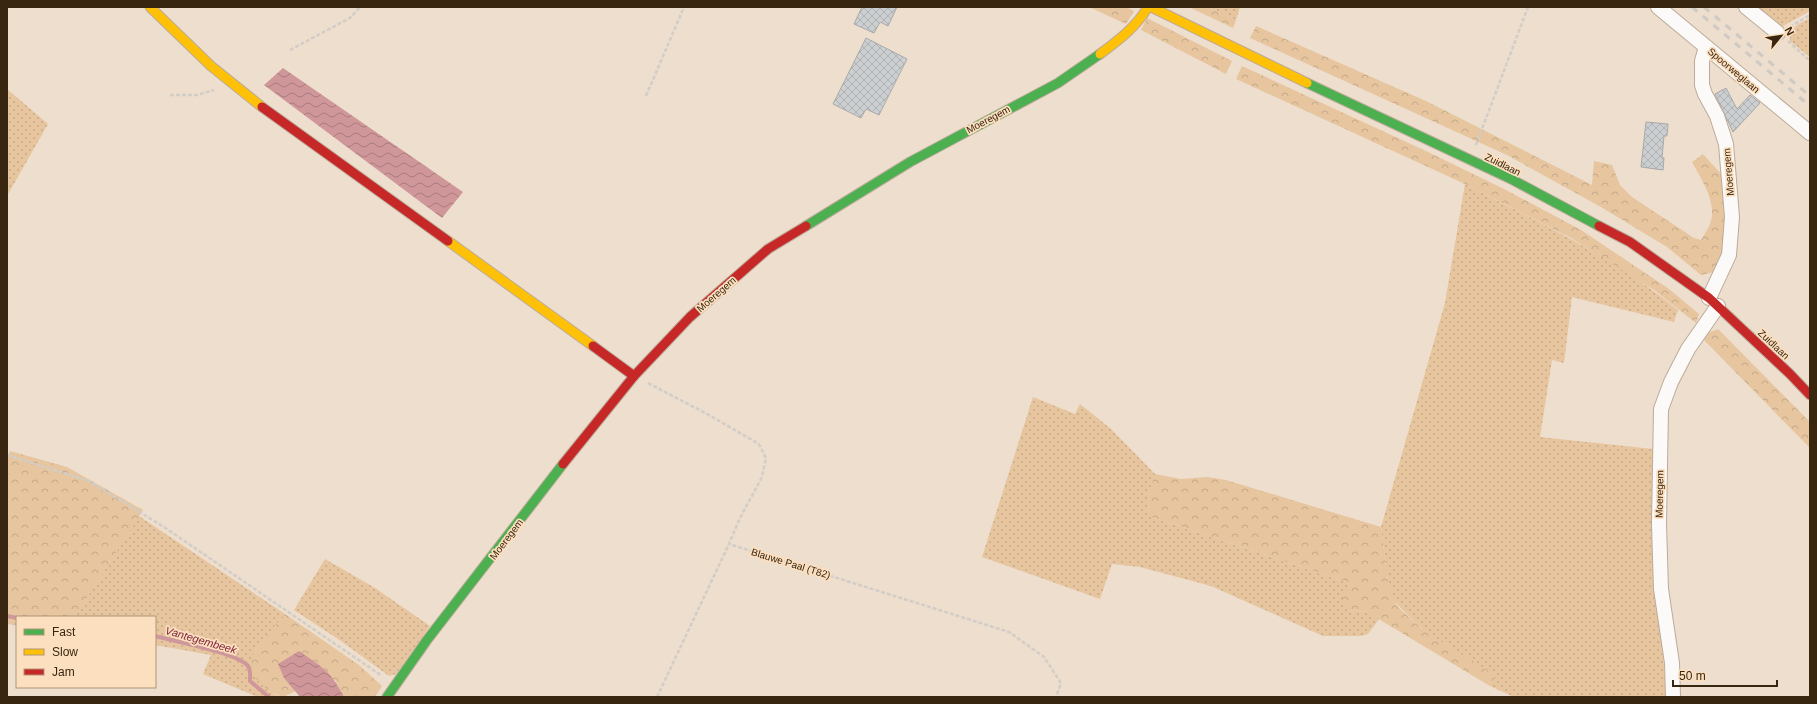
<svg xmlns="http://www.w3.org/2000/svg" width="1817" height="704" viewBox="0 0 1817 704" font-family="Arial,sans-serif">
  <style>
    .grass { fill: url(#grass-dots) }
    .forest { fill: url(#forest-crowns) }
    .water { fill: url(#water-waves) }
    .lines { fill: none; stroke-linecap: round; stroke-linejoin: round }
    .stream { stroke: #d0979a; stroke-width: 4 }
    .building { fill: url(#building-cross-hatch); stroke: #a8a9ab }
    .street-casing { stroke: #bbab9a; stroke-width: 16 }
    .fast-casing { stroke: #bbab9a; stroke-width: 11 }
    .slow-casing { stroke: #bbab9a; stroke-width: 11 }
    .jam-casing { stroke: #bbab9a; stroke-width: 11 }
    .path { stroke: #d2cdc7; stroke-width: 2.5; stroke-dasharray: 4 2; stroke-linecap: butt }
    .street { stroke: #fcfaf8; stroke-width: 14 }
    .fast { stroke: #4caf50; stroke-width: 9 }
    .slow { stroke: #ffc107; stroke-width: 9 }
    .jam { stroke: #c62828; stroke-width: 9 }
    .rail { stroke: #d0cac4; stroke-width: 3; stroke-dasharray: 7 7; stroke-linecap: butt }
    .labels { text-anchor: middle; stroke-width: 3.5; stroke-linejoin: round; paint-order: stroke }
    .street-label { font-size: 10px; fill: #382610; stroke: #fcdfbf }
    .water-label { font-size: 11px; font-style: italic; fill: #7f243b; stroke: #fcdfbf }
  </style>
  <defs>
    <pattern id="grass-dots" width="8" height="8" patternUnits="userSpaceOnUse"><rect width="8" height="8" fill="#e6c59f"/><path d="M2 2h.1M6 6h.1" fill="none" stroke="#c6a988" stroke-width="1.8" stroke-linecap="round"/></pattern>
    <pattern id="forest-crowns" width="20" height="18" patternUnits="userSpaceOnUse"><rect width="20" height="18" fill="#e6c59f"/><path d="M2 6a3 3 0 1 1 6 0M12 15a3 3 0 1 1 6 0" fill="none" stroke="#c6a988"/></pattern>
    <pattern id="water-waves" width="16" height="10" patternUnits="userSpaceOnUse"><rect width="16" height="10" fill="#d0979a"/><path d="M0 5q4-4 8 0t8 0" fill="none" stroke="#aa7b7c"/></pattern>
    <pattern id="building-cross-hatch" width="8" height="8" patternUnits="userSpaceOnUse"><rect width="8" height="8" fill="#cccfd1"/><path d="M0 0l8 8M0 8l8-8" fill="none" stroke="#b0b2b2"/></pattern>
  </defs>
  <rect width="100%" height="100%" fill="#eedecd"/>
  <!-- grass -->
  <g class="grass">
    <polygon points="1208,7 1240,7 1236,20"/>
    <polygon points="1751,7 1810,7 1810,11 1781,27"/>
    <path d="M1810,18V57L1790,41C1789,27 1799,24 1810,18Z"/>
    <polygon points="7,89 48,124 7,196"/>
    <path d="M1465,184C1538,222 1614,257 1678,310L1674,322L1572,297L1564,363L1552,360L1540,437L1653,449L1654,552L1665,679V697H1514L1490,686L1494,675L1424,631L1395,602L1388,582L1381,527L1445,303Z"/>
    <polygon points="1033,397 1075,414 1080,404 1111,429 1155,474 1148,495 1149,516 1350,583 1348,610 1367,612 1379,619 1368,634 1361,636 1323,636 1211,586 1140,567 1112,564 1100,599 982,557"/>
    <polygon points="139,516 285,614 255,650 274,694 283,697 258,697 203,674 211,655 155,645 155,617 75,617"/>
    <polygon points="325,559 375,588 430,626 396,674 389,676 341,641 294,610"/>
  </g>
  <!-- forest -->
  <g class="forest">
    <polygon points="1089,7 1126,7 1134,11 1126,24"/>
    <polygon points="1189,7 1208,7 1236,20 1233,28"/>
    <polygon points="1147,18 1232,61 1226,74 1141,30"/>
    <path d="M1256,26L1426,101L1592,185L1594,161L1612,165L1620,185L1632,197L1694,238L1701,240C1704,235 1708,229 1710,224C1718,203 1701,179 1692,162L1703,154L1721,174L1725,227L1722,257L1714,272L1701,275L1667,247L1601,207L1507,155L1250,38Z"/>
    <polygon points="1242,66 1428,152 1506,190 1581,230 1669,289 1699,314 1696,323 1654,290 1571,238 1465,184 1236,79"/>
    <polygon points="1718,329 1810,422 1810,448 1703,339 1710,332"/>
    <polygon points="10,451 67,467 143,510 75,617 17,617 17,625 7,624 7,457"/>
    <polygon points="1155,474 1181,479 1207,477 1226,480 1381,527 1388,582 1397,606 1424,631 1495,675 1490,686 1367,612 1348,610 1341,600 1350,583 1149,516 1148,495"/>
    <path d="M285,614L359,665L382,686L375,697H344L335,680L284,678L296,691L283,697C268,692 258,682 249,669L255,650Z"/>
  </g>
  <!-- water -->
  <g class="water">
    <polygon points="283,68 463,192 442,218 264,85"/>
    <path d="M299,651C322,667 331,671 344,697H300L284,678L278,664Z"/>
  </g>
  <g class="lines">
    <!-- stream -->
    <g class="stream">
      <polyline points="7,616 17,618"/>
      <path d="M155,636C173,641 238,653 248,666C251,670 250,676 250,681L269,697"/>
    </g>
  </g>
  <!-- building -->
  <g class="building">
    <polygon points="862,7 897,7 888,26 880,22 874,33 854,24"/>
    <polygon points="866,38 907,59 879,115 866,109 861,118 833,104"/>
    <polygon points="1726,88 1737,109 1750,95 1760,103 1733,132 1715,94"/>
    <polygon points="1646,122 1668,124 1667,136 1664,136 1662,158 1664,158 1663,170 1641,167"/>
  </g>
  <g class="lines">
    <!-- street casing -->
    <g class="street-casing">
      <g id="street">
        <polyline points="1658,7 1810,133"/>
        <polyline points="1746,7 1778,33"/>
        <polyline points="1706,47 1702,61 1702,85 1705,94 1717,116 1726,144 1732,217 1729,255 1709,298"/>
        <polyline points="1673,697 1672,663 1661,589 1659,524 1661,409 1671,382 1688,349 1718,306"/>
      </g>
    </g>
    <!-- fast casing -->
    <g class="fast-casing">
      <g id="fast">
        <polyline points="1307,83 1511,179 1599,226"/>
        <polyline points="806,226 910,162 1058,83 1100,54"/>
        <polyline points="387,697 427,640 563,464"/>
      </g>
    </g>
    <!-- slow casing -->
    <g class="slow-casing">
      <g id="slow">
        <polyline points="150,7 211,66 262,107"/>
        <polyline points="1151,7 1307,83"/>
        <path d="M1100,54C1119,40 1136,27 1148,7"/>
        <polyline points="448,241 593,346"/>
      </g>
    </g>
    <!-- jam casing -->
    <g class="jam-casing">
      <g id="jam">
        <polyline points="262,107 448,241"/>
        <polyline points="1599,226 1630,242 1709,298 1790,374 1810,395"/>
        <polyline points="593,346 634,376"/>
        <polyline points="563,464 634,376 690,317 768,249 806,226"/>
      </g>
    </g>
    <!-- path -->
    <g class="path">
      <polyline points="1790,27 1810,15"/>
      <polyline points="1788,41 1810,61"/>
      <polyline points="290,50 350,18 360,7"/>
      <polyline points="170,95 197,95 214,90"/>
      <polyline points="646,96 684,7"/>
      <polyline points="1476,145 1528,7"/>
      <polyline points="648,383 707,414 759,444 766,458 762,477 739,520 729,544 1009,632 1044,657 1061,683 1056,697"/>
      <polyline points="7,455 89,481 164,527 382,676"/>
      <polyline points="657,697 729,544"/>
    </g>
    <!-- street -->
    <use href="#street" class="street"/>
    <!-- fast -->
    <use href="#fast" class="fast"/>
    <!-- slow -->
    <use href="#slow" class="slow"/>
    <!-- jam -->
    <use href="#jam" class="jam"/>
    <!-- rail -->
    <g class="rail">
      <polyline points="1692,7 1810,106"/>
      <polyline points="1704,7 1810,96"/>
    </g>
  </g>
  <g class="labels">
    <!-- street labels -->
    <g class="street-label">
      <text transform="translate(1734 70) rotate(40)" y="4">Spoorweglaan</text>
      <text transform="translate(988 119) rotate(-28)" y="4">Moeregem</text>
      <text transform="translate(1503 164) rotate(26)" y="4">Zuidlaan</text>
      <text transform="translate(1728 172) rotate(-95)" y="4">Moeregem</text>
      <text transform="translate(716 294) rotate(-41)" y="4">Moeregem</text>
      <text transform="translate(1774 344) rotate(43)" y="4">Zuidlaan</text>
      <text transform="translate(1659 494) rotate(-89)" y="4">Moeregem</text>
      <text transform="translate(506 539) rotate(-53)" y="4">Moeregem</text>
      <text transform="translate(791 563) rotate(17)" y="4">Blauwe Paal (T82)</text>
    </g>
    <!-- water labels -->
    <g class="water-label">
      <text transform="translate(201 640) rotate(16)" y="4">Vantegembeek</text>
    </g>
  </g>
  <!-- border -->
  <rect width="1817" height="704" fill="none" stroke="#382610" stroke-width="16"/>
  <!-- legend -->
  <rect x="16" y="616" width="140" height="72" fill="#fcdfbf" stroke="#ae9579"/>
  <rect x="24" y="629" width="20" height="6" fill="#4caf50" stroke="#ae9579"/>
  <text x="52" y="636" font-size="12" fill="#382610">Fast</text>
  <rect x="24" y="649" width="20" height="6" fill="#ffc107" stroke="#ae9579"/>
  <text x="52" y="656" font-size="12" fill="#382610">Slow</text>
  <rect x="24" y="669" width="20" height="6" fill="#c62828" stroke="#ae9579"/>
  <text x="52" y="676" font-size="12" fill="#382610">Jam</text>
  <!-- north arrow -->
  <g transform="translate(1781 36) rotate(61)" stroke="#fcdfbf" stroke-width="3" paint-order="stroke">
  <path d="M0-3L7 15L0 10L-7 15Z" fill="#382610"/>
  <text y="-6" font-size="11" font-weight="bold" text-anchor="middle" fill="#382610">N</text>
  </g>
  <!-- scale -->
  <path d="M1673 680v6h104v-6" fill="none" stroke="#382610" stroke-width="2"/>
  <text x="1679" y="680" font-size="12" fill="#382610" stroke="#fcdfbf" stroke-width="3" paint-order="stroke">50 m</text>
</svg>
